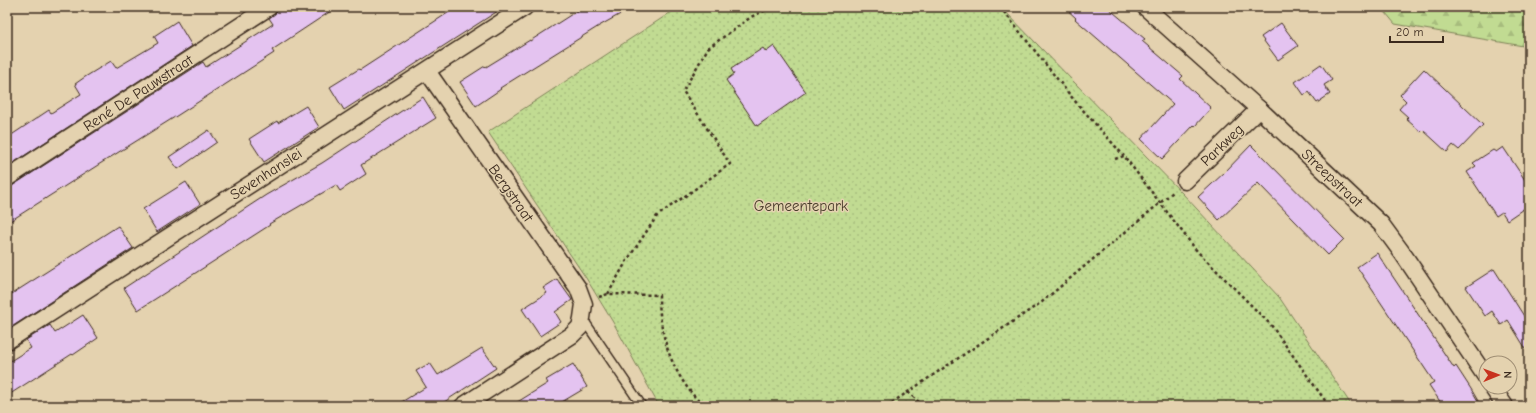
<svg xmlns="http://www.w3.org/2000/svg" width="1536" height="413" viewBox="0 0 1536 413" font-family="'Comic Neue',sans-serif">
  <style>
    .forest { fill: url(#forest-firs); stroke: #7e8258 }
    .park { fill: url(#park-dots); stroke: #7e8258 }
    .building { fill: #e4c3f0; stroke: #3b2a1e }
    .lines { fill: none; stroke-linecap: round; stroke-linejoin: round }
    .service-casing { stroke: #3b2a1e; stroke-width: 11 }
    .minor-casing { stroke: #3b2a1e; stroke-width: 19 }
    .path { stroke: #3b2a1e; stroke-width: 2.5; stroke-dasharray: 3 3; stroke-linecap: butt }
    .service { stroke: #e4d2af; stroke-width: 8 }
    .minor { stroke: #e4d2af; stroke-width: 16 }
    .labels { text-anchor: middle; stroke-width: 3; stroke-linejoin: round; paint-order: stroke }
    .street-label { font-size: 15px; fill: #3b2a1e; stroke: #e4d2af }
    .park-label { font-size: 15px; fill: #483c2a; stroke: #e4d2af }
  </style>
  <defs>
    <pattern id="forest-firs" width="22" height="20" patternUnits="userSpaceOnUse"><rect width="22" height="20" fill="#c1db92"/><path d="M5 1l3.5 6h-7zM16 11l3.5 6h-7z" fill="#a7bc7d"/></pattern>
    <pattern id="park-dots" width="8" height="8" patternUnits="userSpaceOnUse"><rect width="8" height="8" fill="#c1db92"/><path d="M2 2h.1M6 6h.1" fill="none" stroke="#a7bc7d" stroke-width="1.8" stroke-linecap="round"/></pattern>
  </defs>
  <rect width="100%" height="100%" fill="#e4d2af"/>
  <filter id="ink" filterUnits="userSpaceOnUse"><feTurbulence type="fractalNoise" baseFrequency=".025" numOctaves="2"/><feDisplacementMap in="SourceGraphic" scale="8" xChannelSelector="R" yChannelSelector="G"/><feConvolveMatrix kernelMatrix="1 2 1 2 8 2 1 2 1" color-interpolation-filters="sRGB"/></filter>
  <g filter="url(#ink)">
    <!-- forest -->
    <polygon class="forest" points="1381,7 1529,7 1529,47 1395,24"/>
    <!-- park -->
    <polygon class="park" points="679,7 1001,7 1183,194 1279,297 1352,406 659,406 614,324 586,278 488,132"/>
    <!-- building -->
    <g class="building">
      <polygon points="278,7 337,7 272,50 274,53 178,115 98,165 7,223 7,187 12,186 203,62 206,67 273,24 269,18 277,12"/>
      <polygon points="457,7 504,7 344,110 330,87 359,69 360,70"/>
      <polygon points="583,7 633,7 599,26 500,88 501,89 476,106 460,82 485,66 486,67 530,40 530,41"/>
      <polygon points="1064,7 1107,7 1145,39 1142,41 1183,76 1180,79 1211,108 1195,126 1194,125 1162,159 1141,139 1173,104 1075,19 1076,18"/>
      <polygon points="177,21 192,46 7,167 7,138 49,110 51,113 81,94 75,84 85,77 111,61 116,68 158,43 154,36"/>
      <polygon points="1281,23 1298,46 1278,60 1261,37"/>
      <polygon points="774,46 806,92 757,126 726,80 734,74 731,69 763,48 766,52"/>
      <polygon points="1321,64 1332,80 1324,85 1330,94 1317,103 1309,92 1304,95 1295,82"/>
      <polygon points="1424,69 1483,125 1459,150 1453,145 1447,152 1423,130 1421,132 1406,119 1408,117 1399,109 1406,101 1400,95"/>
      <polygon points="423,97 436,118 361,165 366,174 340,191 336,185 269,224 270,225 138,310 124,288 266,195 322,163"/>
      <polygon points="306,106 319,127 264,162 249,139 277,121 278,123"/>
      <polygon points="209,130 217,142 178,169 169,157"/>
      <polygon points="1251,145 1344,239 1328,255 1258,183 1219,220 1198,197 1225,172"/>
      <polygon points="1503,147 1529,186 1529,205 1507,220 1502,212 1496,216 1467,172 1476,166 1473,163 1493,150 1496,152"/>
      <polygon points="186,182 200,204 157,232 143,209"/>
      <polygon points="118,226 133,248 7,330 7,297"/>
      <polygon points="1377,253 1454,368 1456,366 1471,389 1481,406 1443,406 1429,385 1434,382 1357,267"/>
      <polygon points="1494,269 1529,324 1529,354 1508,320 1501,325 1492,311 1485,316 1466,287"/>
      <polygon points="557,279 572,300 555,312 561,322 540,336 522,309 547,293 543,288"/>
      <polygon points="83,315 98,338 73,355 72,354 58,363 7,396 7,363 31,348 26,340 50,325 55,333"/>
      <polygon points="482,348 496,368 438,406 395,406 426,387 416,371 430,363 438,375"/>
      <polygon points="573,364 587,387 555,406 511,406 548,383 546,380"/>
    </g>
    <g class="lines">
      <!-- service casing -->
      <g class="service-casing">
        <polyline id="service" points="583,319 642,406"/>
      </g>
      <!-- minor casing -->
      <g class="minor-casing">
        <g id="minor">
          <polyline points="1145,7 1259,109 1381,224 1403,254 1486,377"/>
          <polyline points="427,71 578,288 584,304 582,318 580,327 572,335 463,406"/>
          <polyline points="7,178 269,7"/>
          <polyline points="1185,181 1259,109"/>
          <polyline points="7,341 525,7"/>
          <polyline points="1492,387 1505,406"/>
        </g>
      </g>
      <!-- path -->
      <g class="path">
        <polyline points="1000,7 1074,100 1124,156"/>
        <polyline points="1115,159 1124,156 1197,251 1271,325 1329,406"/>
        <polyline points="608,294 626,262 657,216 730,164 683,91 708,48 751,17 772,7"/>
        <path d="M599,297L608,294L659,295C659,336 673,378 704,406"/>
        <polyline points="908,392 923,406"/>
        <polyline points="887,406 1042,302 1173,192"/>
        <polyline points="1521,406 1529,396"/>
      </g>
      <!-- service -->
      <use href="#service" class="service"/>
      <!-- minor -->
      <use href="#minor" class="minor"/>
    </g>
  </g>
  <g class="labels">
    <!-- street labels -->
    <g class="street-label">
      <text transform="translate(138 93) rotate(-33)" y="5">René De Pauwstraat</text>
      <text transform="translate(1222 145) rotate(-44)" y="5">Parkweg</text>
      <text transform="translate(266 174) rotate(-33)" y="5">Sevenhanslei</text>
      <text transform="translate(1332 178) rotate(43)" y="5">Streepstraat</text>
      <text transform="translate(511 193) rotate(55)" y="5">Bergstraat</text>
    </g>
    <!-- park labels -->
    <g class="park-label">
      <text x="801" y="211">Gemeentepark</text>
    </g>
  </g>
  <!-- margin -->
  <rect width="1536" height="413" fill="none" stroke="#e4d2af" stroke-width="24"/>
  <rect x="12" y="12" width="1512" height="389" fill="none" stroke="#3b2a1e" stroke-width="1.5" filter="url(#ink)"/>
  <!-- north arrow -->
  <g transform="translate(1498 375) rotate(89)"><circle r="19" fill="#e4d2af" stroke="#a08f75"/>
  <path d="M0-3L7 15L0 10L-7 15Z" fill="#c8321e"/>
  <text y="-6" font-size="11" font-weight="bold" text-anchor="middle" fill="#3b2a1e">N</text>
  </g>
  <!-- scale -->
  <path d="M1390 36v6h53v-6" fill="none" stroke="#3b2a1e" stroke-width="2"/>
  <text x="1396" y="36" font-size="12" fill="#3b2a1e" stroke="#e4d2af" stroke-width="3" paint-order="stroke">20 m</text>
</svg>
